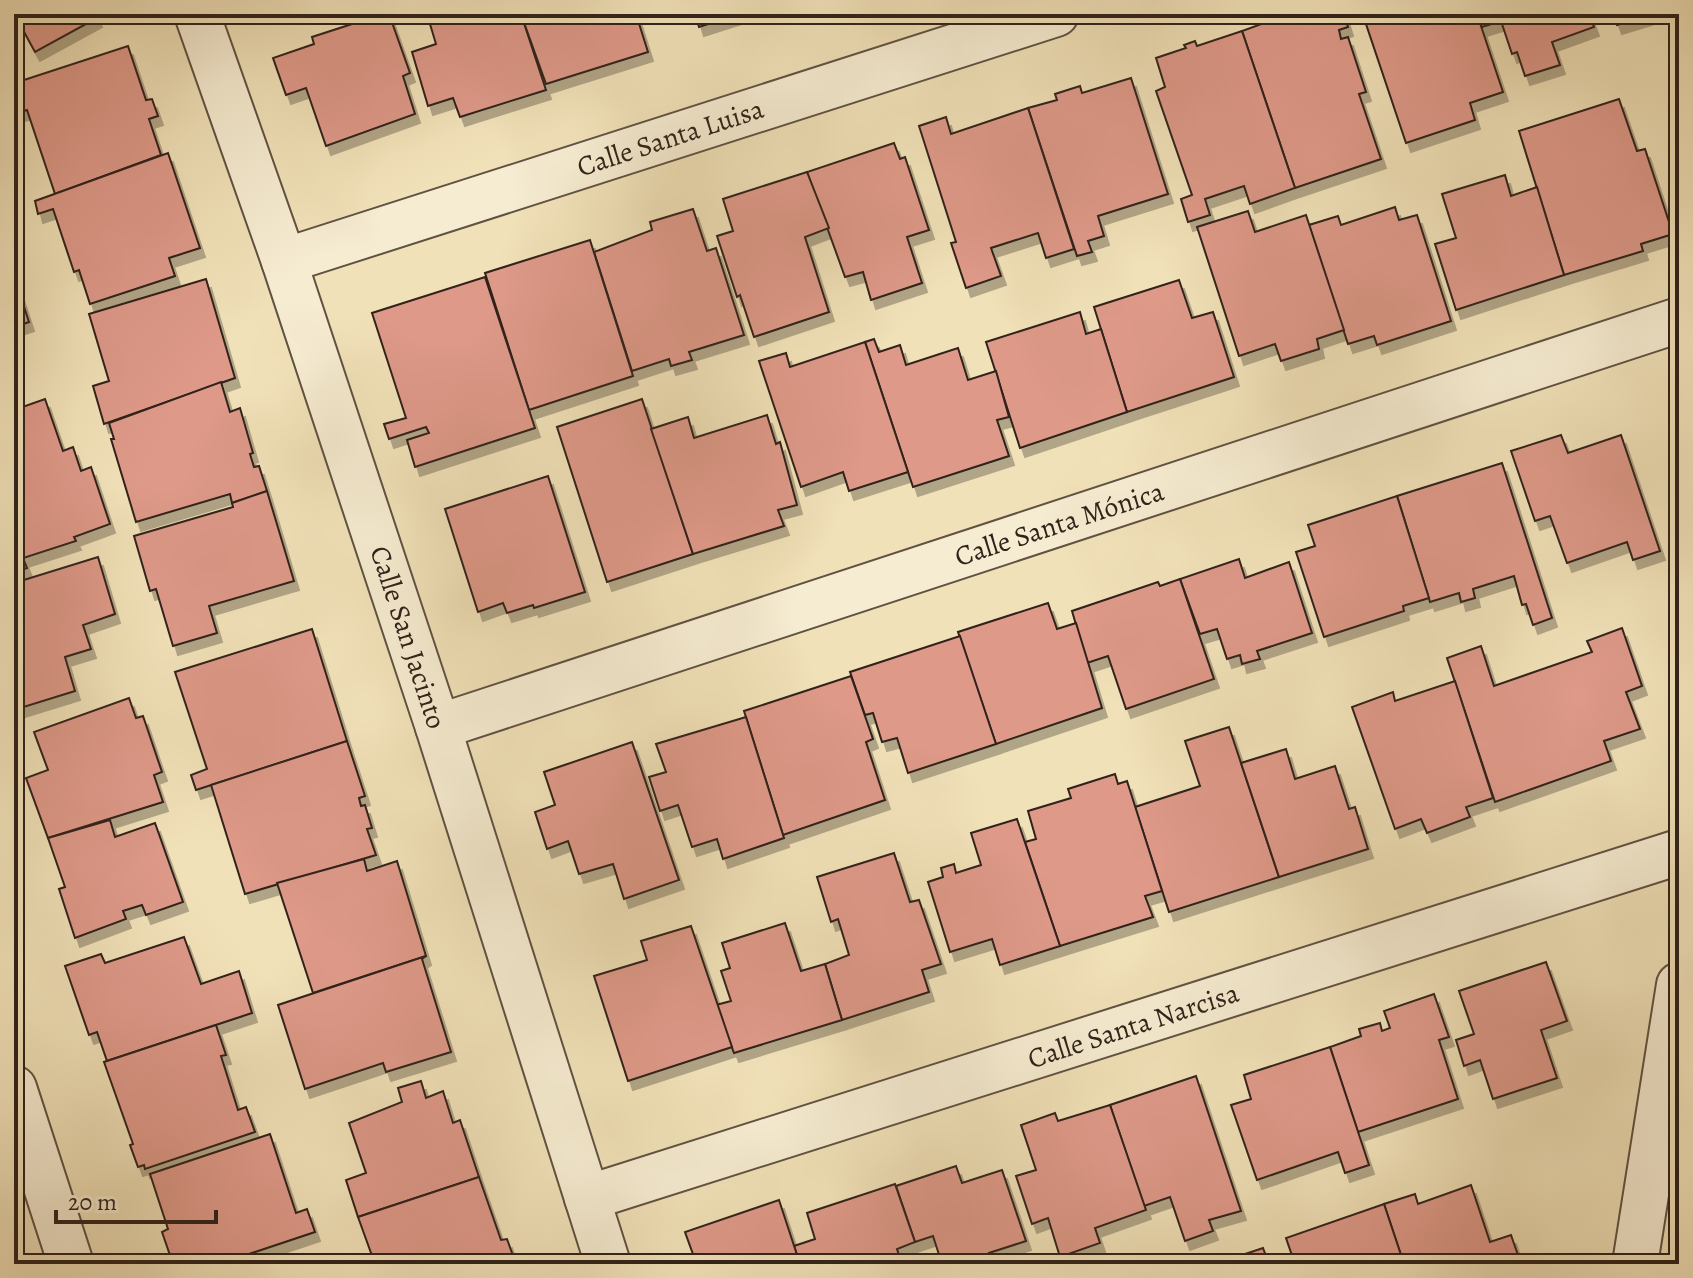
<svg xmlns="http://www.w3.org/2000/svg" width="1693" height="1278" viewBox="0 0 1693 1278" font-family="Alegreya,serif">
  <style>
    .building { fill: #de9989; stroke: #30221a; stroke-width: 2; filter: url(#shadow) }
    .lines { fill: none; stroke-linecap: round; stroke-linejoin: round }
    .minor-casing { stroke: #605242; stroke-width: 48 }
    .tertiary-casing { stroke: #605242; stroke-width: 48 }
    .minor { stroke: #f6ecd1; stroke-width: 44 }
    .tertiary { stroke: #f6ecd1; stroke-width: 44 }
    .labels { text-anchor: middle; stroke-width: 6; stroke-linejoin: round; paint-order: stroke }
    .street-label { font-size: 28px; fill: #30221a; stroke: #f6ecd1 }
  </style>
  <defs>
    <filter id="shadow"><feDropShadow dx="5" dy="9" stdDeviation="0" flood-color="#0004"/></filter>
  </defs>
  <rect width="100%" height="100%" fill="#f1e1b8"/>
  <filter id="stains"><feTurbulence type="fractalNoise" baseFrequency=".0025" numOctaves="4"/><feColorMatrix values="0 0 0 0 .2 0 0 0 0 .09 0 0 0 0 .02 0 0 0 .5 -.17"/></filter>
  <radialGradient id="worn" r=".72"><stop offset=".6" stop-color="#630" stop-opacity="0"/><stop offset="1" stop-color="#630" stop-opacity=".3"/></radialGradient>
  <!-- building -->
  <g class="building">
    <polygon points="14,14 95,14 97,18 35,52 17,19 14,21"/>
    <polygon points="349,14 389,14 410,73 403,76 415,114 326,146 306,88 286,95 273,58 314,44 312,37 352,24"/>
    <polygon points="427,14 521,14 546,90 460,117 453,98 428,106 412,52 436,44"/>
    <polygon points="521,14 636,14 648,52 546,84"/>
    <polygon points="695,14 740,14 699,27"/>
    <polygon points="1289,14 1344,14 1348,27 1339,30 1341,39 1348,37 1366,92 1359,94 1381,159 1295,188 1242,31"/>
    <polygon points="1394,14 1477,14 1503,92 1470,103 1475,120 1406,143 1366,24"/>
    <polygon points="1477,14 1589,14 1594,27 1552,42 1560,65 1525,76 1517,52 1512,54 1501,21 1482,27"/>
    <polygon points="1613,14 1653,14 1617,25"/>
    <polygon points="1242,31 1295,188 1250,204 1244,186 1205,199 1210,215 1188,222 1181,199 1192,195 1156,91 1165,87 1156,58 1186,48 1184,45 1195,41 1197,46"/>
    <polygon points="128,46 146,100 152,99 158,116 149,119 161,155 55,194 27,110 14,114 14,79 22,76 24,80"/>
    <polygon points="1131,78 1168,194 1098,216 1104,236 1088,241 1092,252 1077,256 1028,108 1057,100 1055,94 1080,86 1082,93"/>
    <polygon points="1619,99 1637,151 1645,149 1673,234 1641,244 1643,251 1564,275 1519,131"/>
    <polygon points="1028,108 1074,249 1046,258 1038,233 991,248 1001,276 966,288 951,243 956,242 919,126 946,117 951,134"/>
    <polygon points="894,143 900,159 905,157 929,230 907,237 922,283 871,300 863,272 845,277 807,172"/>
    <polygon points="168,153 200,248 169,258 175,276 90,304 79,270 74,272 53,209 38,214 35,201"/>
    <polygon points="807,172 829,228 805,237 829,312 754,337 740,295 737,297 717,236 733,231 723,199"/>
    <polygon points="1505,175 1511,196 1537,187 1564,275 1456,310 1435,244 1456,238 1442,194"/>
    <polygon points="1395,207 1399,220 1417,215 1451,321 1377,345 1374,336 1348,344 1309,225 1338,216 1341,225"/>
    <polygon points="693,209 707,251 716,248 744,335 689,352 692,360 671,366 669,359 632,371 594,252 652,230 650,222"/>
    <polygon points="1248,211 1255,232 1306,215 1344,330 1317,339 1319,349 1281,361 1275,344 1239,356 1197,227"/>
    <polygon points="590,240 633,376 529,410 485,273"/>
    <polygon points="14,276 29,322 14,327"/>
    <polygon points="485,277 535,428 415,467 407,440 429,433 426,427 389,439 384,424 406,418 372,313"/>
    <polygon points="206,279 235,378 104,424 93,386 109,381 89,314"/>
    <polygon points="1179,280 1192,318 1213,312 1234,377 1127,412 1094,307"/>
    <polygon points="1080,312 1086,334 1101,329 1127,412 1020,448 986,342"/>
    <polygon points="874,339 879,352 900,345 906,365 958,348 968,380 996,371 1009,417 997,420 1009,456 913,487 865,342"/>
    <polygon points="865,342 908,472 849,491 843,472 801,487 759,361 786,353 790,367"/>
    <polygon points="221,382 230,412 240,408 253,453 250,454 254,467 259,466 267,491 232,503 230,494 136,522 111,439 114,439 109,423"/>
    <polygon points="14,399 17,409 45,399 63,451 73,447 81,471 91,467 110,524 74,537 76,541 23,558 27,568 14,572"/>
    <polygon points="642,399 693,554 607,582 557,427"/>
    <polygon points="767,415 776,444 780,442 797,505 778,510 784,526 693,554 651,429 688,417 694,438"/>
    <polygon points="1561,435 1568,453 1621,435 1660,551 1633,560 1627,542 1567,563 1550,516 1535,521 1511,451"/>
    <polygon points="1502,463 1552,618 1533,625 1526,604 1522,605 1514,576 1473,589 1475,598 1461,602 1459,593 1430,602 1397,496"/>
    <polygon points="548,476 585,592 534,608 533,605 507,613 503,603 478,612 445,509"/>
    <polygon points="267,491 294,581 209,606 217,633 173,646 156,589 150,591 134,536 233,507 232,503"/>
    <polygon points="1397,496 1429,598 1403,606 1404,611 1324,637 1296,552 1315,546 1308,525"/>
    <polygon points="98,557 115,614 83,625 91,649 65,657 75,691 14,710 14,583"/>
    <polygon points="1239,559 1245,578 1289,562 1312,633 1257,651 1260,659 1242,664 1240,655 1227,659 1217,629 1200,634 1180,579"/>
    <polygon points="1180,579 1214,679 1126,709 1108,656 1087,663 1072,611 1158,582 1160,586"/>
    <polygon points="1048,603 1057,629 1076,623 1102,708 996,744 958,632"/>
    <polygon points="1622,628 1642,686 1626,692 1640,729 1604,741 1611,761 1495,802 1447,658 1481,646 1494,686 1592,652 1587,641"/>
    <polygon points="312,629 347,741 196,790 191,775 207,769 175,672"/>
    <polygon points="960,636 996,744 908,773 897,738 882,742 873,713 865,715 850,672"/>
    <polygon points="851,676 873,739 866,742 885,800 783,835 744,711"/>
    <polygon points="1455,681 1493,798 1466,807 1470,817 1427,833 1421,819 1395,829 1352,707 1393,692 1395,701"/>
    <polygon points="129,698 136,718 143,716 162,772 154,775 163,802 48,838 26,778 48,770 34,732"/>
    <polygon points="746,717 784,838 723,859 717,839 692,847 678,805 660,811 649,777 666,772 656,744"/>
    <polygon points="1229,727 1279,877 1169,912 1135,807 1200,786 1185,741"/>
    <polygon points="347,741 365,796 359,798 361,806 365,805 372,828 367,829 376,855 245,894 211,785"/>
    <polygon points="632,742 679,880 624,899 613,864 579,874 568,841 547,849 535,812 555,805 544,772"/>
    <polygon points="1286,749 1295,779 1335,766 1349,809 1355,807 1368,849 1279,877 1241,763"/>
    <polygon points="1115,774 1118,784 1127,781 1162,891 1145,896 1153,917 1060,946 1025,842 1036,839 1028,811 1071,798 1068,789"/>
    <polygon points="1017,819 1060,946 1000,965 992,939 950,952 928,882 943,877 941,868 954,864 956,873 981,865 971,833"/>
    <polygon points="110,820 115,837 155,823 183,902 146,915 142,905 123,911 126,919 75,938 59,889 65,887 48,838"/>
    <polygon points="894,853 910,902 919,900 941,964 922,970 929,992 842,1020 825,964 849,955 838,919 831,922 817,877"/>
    <polygon points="364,859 367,871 397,861 426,956 313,993 277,883"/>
    <polygon points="785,923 801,971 825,964 842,1020 734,1053 716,1005 731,1001 721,971 730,968 722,943"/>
    <polygon points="691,926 732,1047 628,1081 594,976 647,960 641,941"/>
    <polygon points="184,937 201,984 239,971 252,1013 107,1061 97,1032 89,1035 65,966 101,954 105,963"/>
    <polygon points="426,956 422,959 451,1052 386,1072 383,1063 305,1089 278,1005"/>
    <polygon points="1546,962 1567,1021 1541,1030 1557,1078 1493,1099 1480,1060 1464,1066 1456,1040 1474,1034 1459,991"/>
    <polygon points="1434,994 1449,1037 1439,1040 1458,1099 1358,1132 1330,1047 1361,1036 1359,1029 1380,1023 1382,1031 1390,1028 1384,1011"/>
    <polygon points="216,1025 226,1055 221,1056 238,1110 246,1107 255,1132 145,1169 144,1165 138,1167 130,1145 133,1144 104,1062"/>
    <polygon points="1330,1047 1369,1165 1345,1173 1338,1152 1257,1180 1231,1105 1251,1099 1244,1075"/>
    <polygon points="1196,1076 1241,1211 1209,1220 1213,1231 1185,1241 1170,1197 1144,1206 1110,1105"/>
    <polygon points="421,1081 426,1098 443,1091 453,1123 460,1120 479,1177 358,1217 346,1180 366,1173 349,1123 402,1102 398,1088"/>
    <polygon points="1110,1105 1146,1210 1095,1228 1100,1243 1060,1257 1048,1218 1032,1224 1016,1176 1036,1170 1021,1125 1055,1113 1058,1121"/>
    <polygon points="270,1134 296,1213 307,1209 315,1232 219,1264 173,1264 162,1232 168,1229 150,1174"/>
    <polygon points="956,1166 962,1183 1002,1170 1026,1241 989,1253 993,1264 942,1264 933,1236 915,1242 896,1186"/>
    <polygon points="479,1177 501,1240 507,1239 516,1264 375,1264 358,1217"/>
    <polygon points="895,1184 915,1242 897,1249 902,1264 800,1264 794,1246 815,1239 807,1213"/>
    <polygon points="1471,1185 1490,1242 1511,1235 1521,1264 1404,1264 1384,1204 1415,1194 1418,1204"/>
    <polygon points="779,1200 800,1264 671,1264 694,1257 685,1232"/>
    <polygon points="1384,1204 1404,1264 1295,1264 1286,1238"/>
    <polygon points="1263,1248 1269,1264 1215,1264"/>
    <polygon points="246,1254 250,1264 219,1264"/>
    <polygon points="1193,1255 1196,1264 1164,1264"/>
  </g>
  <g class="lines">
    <!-- minor casing -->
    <g class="minor-casing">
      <g id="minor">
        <polyline points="197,14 284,261 438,727 608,1264"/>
        <polyline points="284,261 1056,14"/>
        <polyline points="438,727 1679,320"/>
        <polyline points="587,1198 1679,852"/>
        <polyline points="1635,1264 1679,985"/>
      </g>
    </g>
    <!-- tertiary casing -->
    <g class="tertiary-casing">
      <polyline id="tertiary" points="14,1088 71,1264"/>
    </g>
    <!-- minor -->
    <use href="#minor" class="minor"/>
    <!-- tertiary -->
    <use href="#tertiary" class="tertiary"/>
  </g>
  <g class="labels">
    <!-- street labels -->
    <g class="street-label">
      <text transform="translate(670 137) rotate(-18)" y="10">Calle Santa Luisa</text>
      <text transform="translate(1059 523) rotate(-18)" y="10">Calle Santa Mónica</text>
      <text transform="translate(409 637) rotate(72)" y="10">Calle San Jacinto</text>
      <text transform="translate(1133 1025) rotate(-18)" y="10">Calle Santa Narcisa</text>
    </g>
  </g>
  <!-- margin -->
  <rect width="1693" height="1278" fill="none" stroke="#f1e1b8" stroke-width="48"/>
  <rect x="16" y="16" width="1661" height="1246" fill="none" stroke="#30221a" stroke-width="4"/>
  <rect x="24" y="24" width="1645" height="1230" fill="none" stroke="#30221a" stroke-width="2"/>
  <!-- scale -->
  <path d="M56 1210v12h160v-12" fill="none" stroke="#30221a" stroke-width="4"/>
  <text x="68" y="1210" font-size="24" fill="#30221a" stroke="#f6ecd1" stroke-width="6" paint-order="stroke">20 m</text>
  <rect width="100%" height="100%" filter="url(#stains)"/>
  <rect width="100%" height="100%" fill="url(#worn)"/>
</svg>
